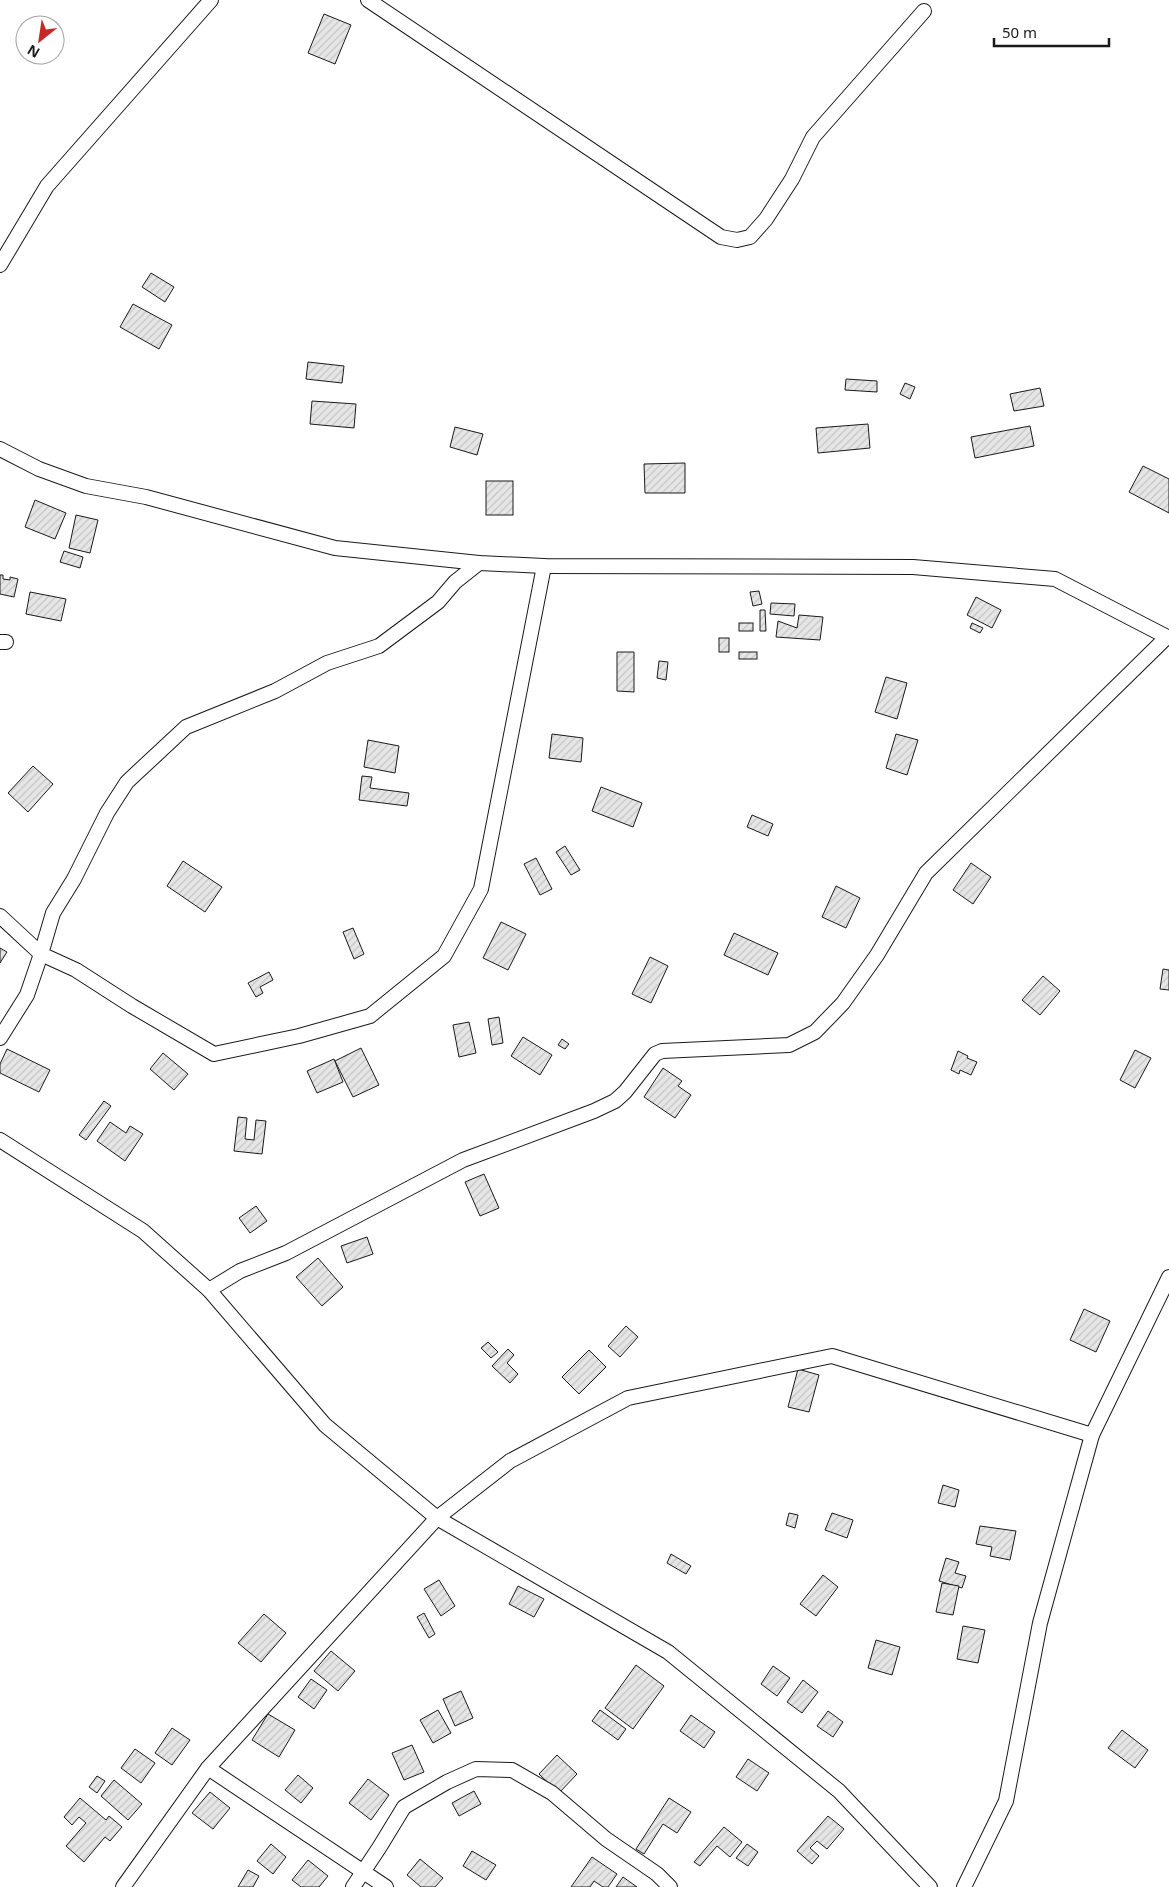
<svg xmlns="http://www.w3.org/2000/svg" width="1169" height="1887" viewBox="0 0 1169 1887" font-family="'Noto Sans',sans-serif">
  <style>
    .building { fill: url(#building-hatch); stroke: #1a1a1a }
    .lines { fill: none; stroke-linecap: round; stroke-linejoin: round }
    .street-casing { stroke: #1a1a1a; stroke-width: 16 }
    .street { stroke: #fff; stroke-width: 14 }
  </style>
  <defs>
    <pattern id="building-hatch" width="6" height="6" patternUnits="userSpaceOnUse" patternTransform="scale(1.25)"><rect width="6" height="6" fill="#e6e6e6"/><path d="M-1 1l2-2M0 6l6-6M5 7l2-2" fill="none" stroke="#c5c5c5"/></pattern>
  </defs>
  <rect width="100%" height="100%" fill="#fff"/>
  <!-- building -->
  <g class="building">
    <polygon points="324,14 351,25 335,64 308,53"/>
    <polygon points="151,273 174,287 165,302 142,287"/>
    <polygon points="133,304 172,325 159,349 120,327"/>
    <polygon points="308,362 344,366 342,383 306,379"/>
    <polygon points="846,379 877,381 877,392 845,390"/>
    <polygon points="905,383 915,387 910,399 900,394"/>
    <polygon points="1040,388 1044,406 1014,411 1010,394"/>
    <polygon points="312,401 356,404 354,428 310,424"/>
    <polygon points="868,424 870,448 818,453 816,428"/>
    <polygon points="1030,426 1034,446 975,458 971,437"/>
    <polygon points="455,427 483,434 477,455 450,447"/>
    <polygon points="685,463 685,493 645,493 644,464"/>
    <polygon points="1143,466 1169,479 1169,513 1129,492"/>
    <rect x="486" y="481" width="27" height="34"/>
    <polygon points="35,500 66,513 55,539 25,527"/>
    <polygon points="76,515 98,520 90,553 69,548"/>
    <polygon points="64,551 83,557 80,568 60,562"/>
    <polygon points="0,575 3,575 3,579 10,580 10,577 18,579 14,597 0,594"/>
    <polygon points="759,591 762,604 753,606 750,592"/>
    <polygon points="30,592 66,599 61,621 26,614"/>
    <polygon points="976,597 1001,610 992,628 967,615"/>
    <polygon points="771,603 795,604 794,616 770,614"/>
    <polygon points="760,610 765,610 766,631 760,631"/>
    <polygon points="799,615 823,617 820,640 776,637 778,621 797,628"/>
    <rect x="739" y="623" width="14" height="8"/>
    <polygon points="972,623 983,628 980,633 970,628"/>
    <rect x="719" y="638" width="10" height="14"/>
    <polygon points="617,652 634,652 634,692 617,691"/>
    <rect x="739" y="652" width="18" height="7"/>
    <polygon points="659,661 668,662 666,680 657,678"/>
    <polygon points="886,677 907,683 897,719 875,712"/>
    <polygon points="552,734 583,738 581,762 549,758"/>
    <polygon points="896,734 918,740 907,775 886,768"/>
    <polygon points="368,740 399,746 395,773 364,767"/>
    <polygon points="33,766 53,784 28,812 8,793"/>
    <polygon points="362,776 372,777 370,788 409,793 407,806 359,800"/>
    <polygon points="601,787 642,803 633,827 592,811"/>
    <polygon points="752,815 773,824 768,836 747,827"/>
    <polygon points="565,846 580,870 571,875 556,852"/>
    <polygon points="536,858 552,889 540,895 524,864"/>
    <polygon points="183,861 222,887 205,912 167,886"/>
    <polygon points="971,863 991,877 973,904 953,890"/>
    <polygon points="836,886 860,898 846,928 822,917"/>
    <polygon points="501,922 526,934 508,970 483,958"/>
    <polygon points="353,928 364,954 354,959 343,932"/>
    <polygon points="734,933 778,953 768,975 724,955"/>
    <polygon points="0,948 7,952 0,963"/>
    <polygon points="650,957 668,966 651,1003 632,994"/>
    <polygon points="1163,969 1169,970 1169,990 1160,989"/>
    <polygon points="269,972 273,980 260,987 263,993 256,997 248,983"/>
    <polygon points="1043,976 1060,991 1040,1015 1022,1000"/>
    <polygon points="499,1017 503,1043 492,1045 488,1019"/>
    <polygon points="469,1022 476,1053 459,1057 453,1025"/>
    <polygon points="523,1037 552,1055 540,1075 511,1056"/>
    <polygon points="562,1039 569,1044 565,1049 558,1045"/>
    <polygon points="361,1048 379,1085 353,1097 335,1061"/>
    <polygon points="7,1049 50,1070 39,1092 0,1073 0,1064"/>
    <polygon points="1135,1050 1151,1058 1135,1088 1120,1080"/>
    <polygon points="958,1051 968,1056 967,1058 977,1062 971,1075 960,1070 959,1074 951,1070"/>
    <polygon points="163,1053 188,1074 174,1090 150,1069"/>
    <polygon points="334,1059 343,1082 317,1093 307,1071"/>
    <polygon points="663,1068 682,1081 678,1086 691,1095 675,1118 644,1097"/>
    <polygon points="104,1101 111,1106 86,1140 79,1135"/>
    <polygon points="238,1117 247,1118 245,1139 254,1140 256,1120 266,1121 262,1154 234,1151"/>
    <polygon points="110,1122 126,1133 130,1126 143,1134 125,1161 97,1141"/>
    <polygon points="484,1174 499,1208 480,1216 465,1182"/>
    <polygon points="256,1206 267,1221 250,1233 239,1218"/>
    <polygon points="367,1237 373,1254 347,1263 341,1246"/>
    <polygon points="318,1258 343,1287 322,1306 296,1277"/>
    <polygon points="1084,1309 1110,1321 1096,1352 1070,1340"/>
    <polygon points="626,1326 638,1337 620,1357 608,1346"/>
    <polygon points="488,1342 498,1352 491,1358 481,1348"/>
    <polygon points="508,1349 514,1355 507,1363 518,1374 510,1383 492,1366"/>
    <polygon points="589,1350 606,1367 579,1394 562,1377"/>
    <polygon points="798,1369 819,1375 809,1412 788,1407"/>
    <polygon points="943,1485 959,1490 955,1507 938,1503"/>
    <polygon points="789,1513 798,1515 795,1528 786,1525"/>
    <polygon points="832,1513 853,1520 847,1538 825,1530"/>
    <polygon points="980,1526 1016,1531 1010,1560 990,1556 992,1547 976,1544"/>
    <polygon points="671,1554 691,1566 686,1574 667,1563"/>
    <polygon points="946,1558 959,1562 955,1573 966,1576 962,1588 939,1581"/>
    <polygon points="823,1575 838,1587 816,1616 800,1604"/>
    <polygon points="439,1580 455,1606 441,1616 424,1589"/>
    <polygon points="942,1583 959,1586 953,1615 936,1612"/>
    <polygon points="518,1586 544,1599 534,1617 509,1604"/>
    <polygon points="424,1613 435,1634 429,1638 417,1617"/>
    <polygon points="264,1614 286,1633 261,1662 238,1643"/>
    <polygon points="963,1626 985,1630 978,1663 957,1659"/>
    <polygon points="876,1640 900,1647 892,1675 868,1668"/>
    <polygon points="331,1651 355,1671 338,1691 314,1671"/>
    <polygon points="636,1665 664,1686 633,1729 605,1708"/>
    <polygon points="773,1666 790,1678 777,1696 761,1684"/>
    <polygon points="311,1679 327,1690 314,1709 298,1697"/>
    <polygon points="803,1680 818,1692 802,1713 787,1702"/>
    <polygon points="461,1691 473,1718 455,1726 443,1699"/>
    <polygon points="438,1710 451,1733 433,1743 420,1720"/>
    <polygon points="600,1710 626,1729 618,1740 592,1721"/>
    <polygon points="828,1711 843,1722 833,1737 817,1726"/>
    <polygon points="268,1714 295,1730 279,1757 252,1740"/>
    <polygon points="691,1715 715,1732 704,1748 680,1731"/>
    <polygon points="172,1728 190,1740 172,1765 155,1753"/>
    <polygon points="1122,1730 1148,1750 1135,1768 1108,1748"/>
    <polygon points="412,1745 424,1772 404,1780 392,1753"/>
    <polygon points="135,1749 155,1763 141,1783 121,1768"/>
    <polygon points="557,1755 577,1774 559,1793 539,1774"/>
    <polygon points="748,1759 769,1773 757,1791 736,1777"/>
    <polygon points="298,1775 313,1788 301,1803 285,1790"/>
    <polygon points="97,1776 105,1781 97,1793 89,1787"/>
    <polygon points="368,1779 389,1795 371,1820 349,1803"/>
    <polygon points="114,1780 142,1804 128,1820 101,1796"/>
    <polygon points="474,1791 481,1804 459,1816 452,1803"/>
    <polygon points="210,1792 230,1808 213,1829 192,1813"/>
    <polygon points="80,1798 106,1820 109,1816 122,1827 110,1841 105,1837 84,1862 66,1846 86,1823 79,1817 72,1825 64,1817"/>
    <polygon points="669,1798 691,1812 677,1833 663,1824 644,1854 636,1849"/>
    <polygon points="828,1816 844,1829 827,1849 817,1841 810,1848 819,1856 812,1864 797,1851"/>
    <polygon points="724,1827 742,1842 730,1857 717,1846 700,1866 694,1862"/>
    <polygon points="271,1844 286,1857 273,1874 257,1861"/>
    <polygon points="747,1844 758,1852 748,1866 736,1858"/>
    <polygon points="472,1851 496,1865 486,1880 463,1866"/>
    <polygon points="592,1857 617,1874 608,1887 603,1887 594,1881 590,1887 571,1887"/>
    <polygon points="420,1859 443,1878 435,1887 421,1887 407,1875"/>
    <polygon points="308,1860 328,1876 319,1887 301,1887 292,1880"/>
    <polygon points="248,1870 259,1876 253,1887 238,1887"/>
    <polygon points="623,1877 637,1887 616,1887"/>
  </g>
  <g class="lines">
    <!-- street casing -->
    <g class="street-casing">
      <g id="street">
        <polyline points="368,0 721,237 737,240 750,237 766,219 792,179 813,137 924,11"/>
        <polyline points="0,265 47,186 211,0"/>
        <polyline points="0,449 39,469 86,486 146,497 335,548 479,563 544,566 913,567 1055,579 1169,638"/>
        <polyline points="0,642 6,642"/>
        <polyline points="0,916 41,954 53,913 74,879 107,813 127,782 186,727 275,691 327,663 379,646 438,602 455,582 479,563"/>
        <polyline points="0,1038 27,995 41,954 76,970 132,1006 214,1054 299,1036 370,1016 444,956 481,889 544,566"/>
        <polyline points="0,1140 143,1231 209,1290 325,1425 437,1518 668,1652 839,1791 930,1887"/>
        <polyline points="209,1290 240,1271 286,1253 463,1160 594,1111 615,1101 625,1092 655,1054 662,1051 789,1045 815,1032 843,1003 877,955 926,873 1167,637"/>
        <polyline points="208,1768 386,1887"/>
        <polyline points="123,1887 208,1768 437,1518 510,1461 628,1398 832,1356 1092,1435"/>
        <polyline points="353,1887 379,1848 404,1807 447,1782 476,1769 512,1770 552,1793 606,1839 657,1874 670,1887"/>
        <polyline points="964,1887 1006,1801 1040,1623 1092,1435 1169,1277"/>
      </g>
    </g>
    <!-- street -->
    <use href="#street" class="street"/>
  </g>
  <!-- north arrow -->
  <g transform="translate(40 40) rotate(210)"><circle r="24" fill="#ffffff" stroke="#a3a3a3"/>
  <path d="M0-4L9 19L0 12L-9 19Z" fill="#c62828"/>
  <text y="-8" font-size="14" font-weight="bold" text-anchor="middle" fill="#1a1a1a">N</text>
  </g>
  <!-- scale -->
  <path d="M994 38v8h115v-8" fill="none" stroke="#1a1a1a" stroke-width="2.5"/>
  <text x="1002" y="38" font-size="15" fill="#1a1a1a" stroke="#ffffff" stroke-width="4" paint-order="stroke">50 m</text>
</svg>
